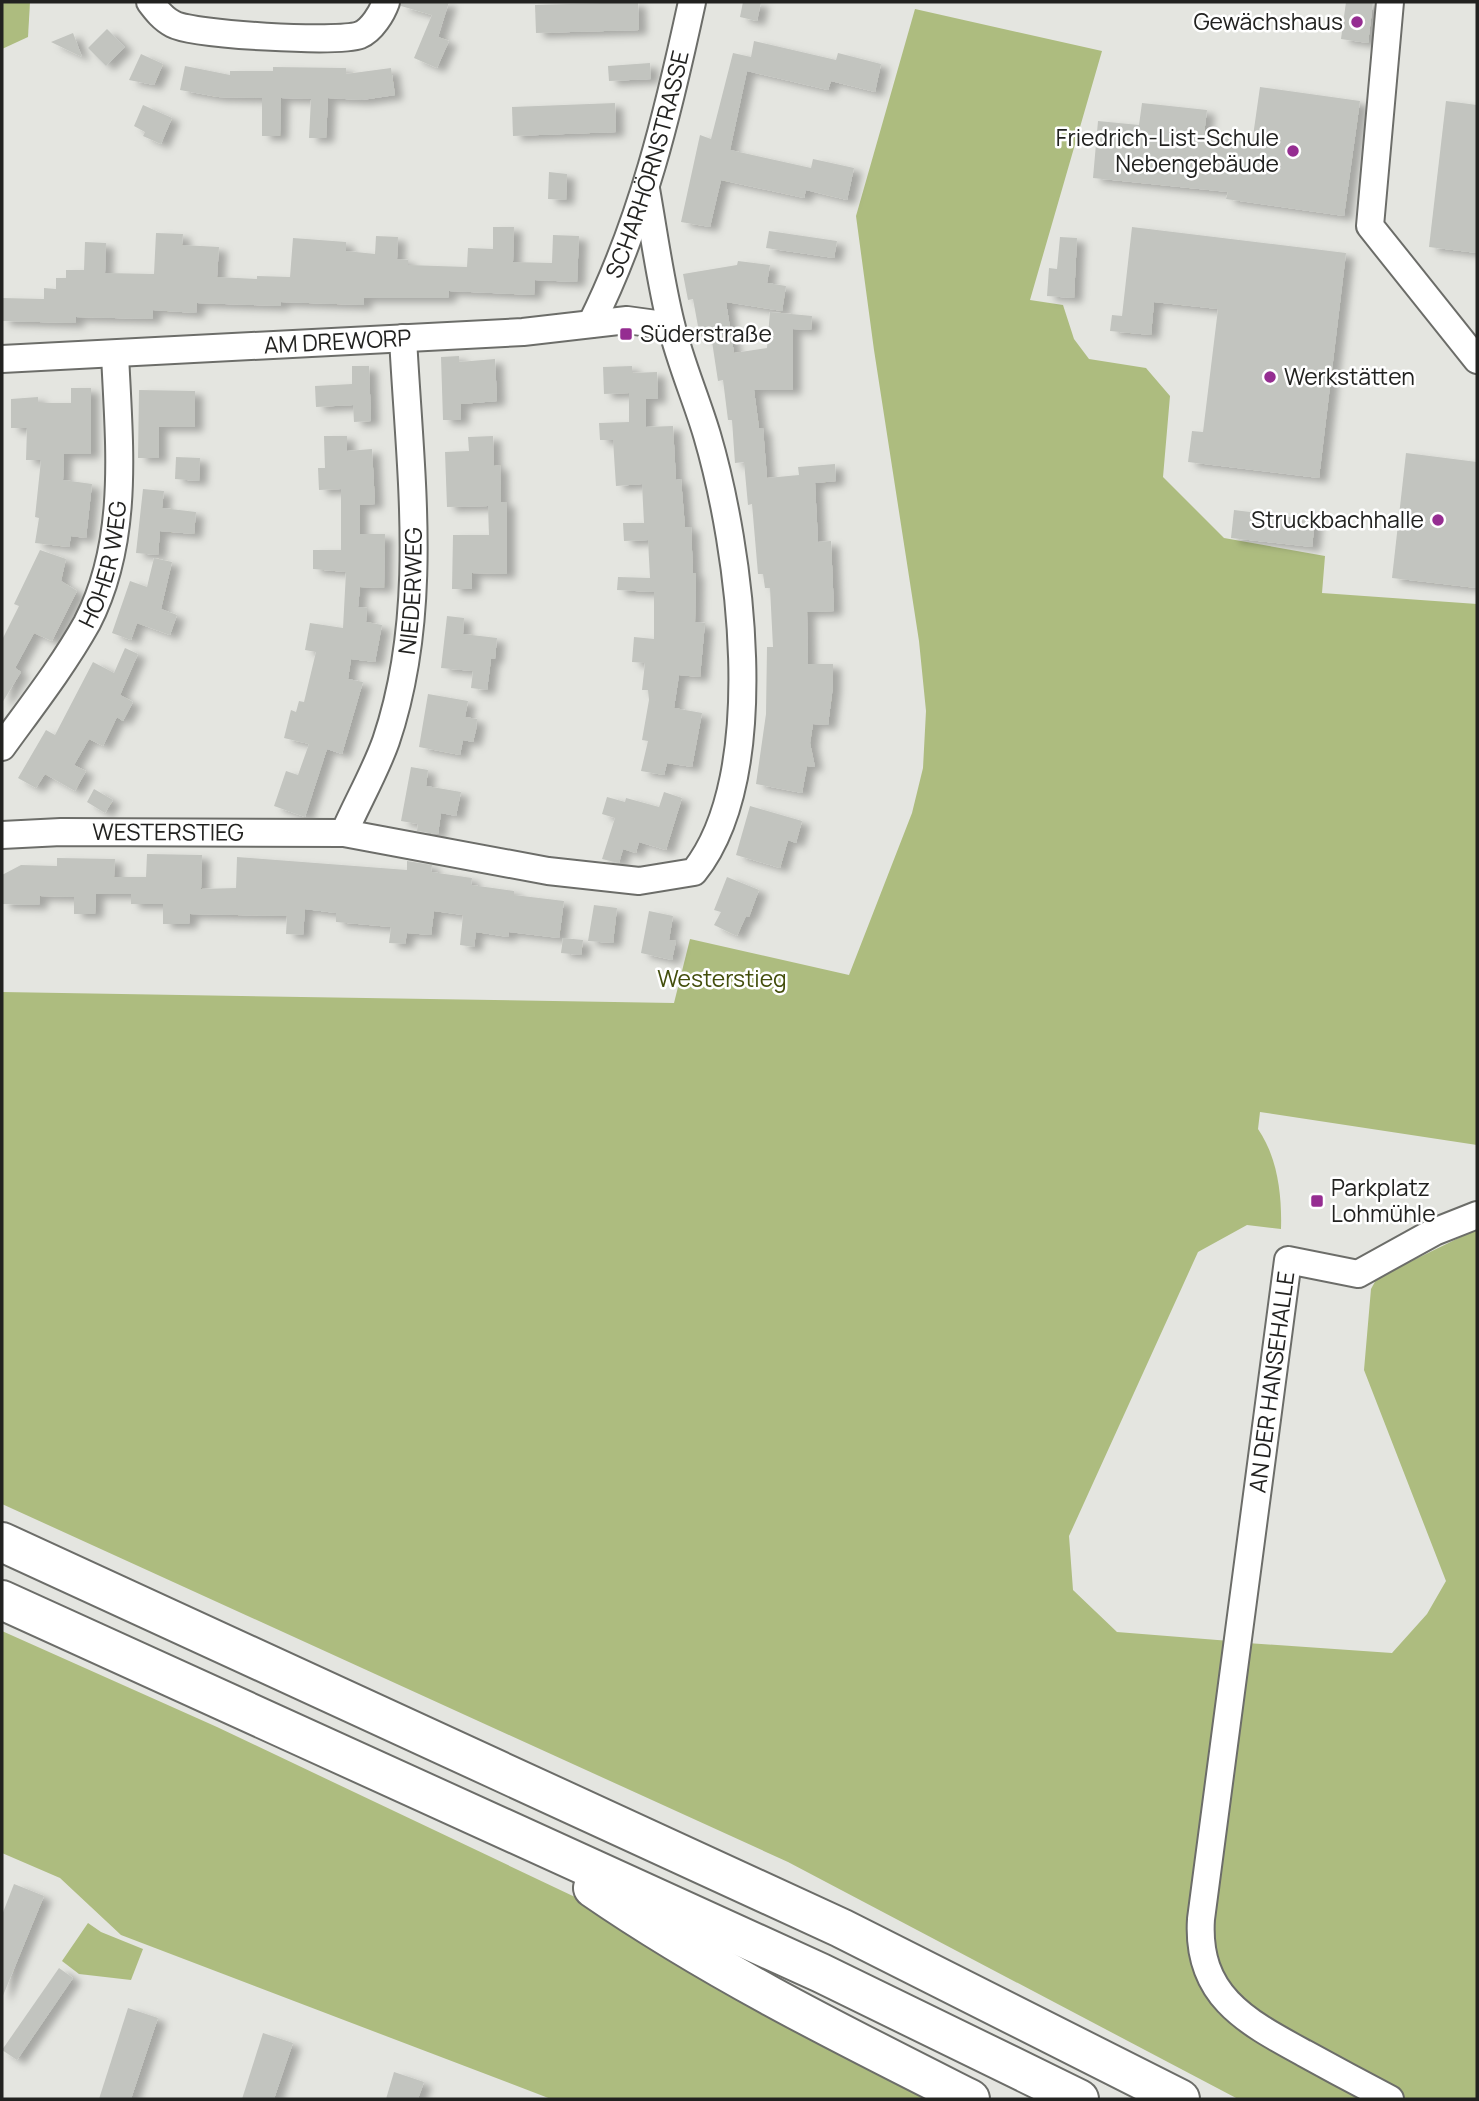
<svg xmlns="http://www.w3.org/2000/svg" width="1479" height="2101" viewBox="0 0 1479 2101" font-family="Manrope,sans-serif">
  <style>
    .green { fill: #adbc7f }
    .building { fill: #c2c4bf; filter: url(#shadow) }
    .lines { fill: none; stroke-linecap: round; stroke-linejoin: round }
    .minor-casing { stroke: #6c6d69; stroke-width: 30 }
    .highway-casing { stroke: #6c6d69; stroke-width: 42 }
    .minor { stroke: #fff; stroke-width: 26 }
    .highway { stroke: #fff; stroke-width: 38 }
    .poi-dot { fill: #952d91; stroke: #fff; stroke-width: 2.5 }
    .labels { text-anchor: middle; stroke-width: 5; stroke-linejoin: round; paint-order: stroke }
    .poi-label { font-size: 23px; fill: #222220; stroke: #fff; text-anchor: end }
    .street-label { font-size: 23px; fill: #222220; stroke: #fff }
    .park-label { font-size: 23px; fill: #434e0c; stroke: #fff }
  </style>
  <defs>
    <filter id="shadow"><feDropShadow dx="8" dy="4.5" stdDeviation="3.5" flood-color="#0004"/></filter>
  </defs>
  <rect width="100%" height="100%" fill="#e4e5e0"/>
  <!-- green -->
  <g class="green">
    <polygon points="2,2 30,2 28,37 2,49"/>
    <path d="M915,9L1102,51L1030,300L1063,305L1074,339L1089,359L1146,368L1170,396L1163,477L1224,538L1325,556L1322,593L1477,604V1145L1260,1112L1258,1129C1278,1158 1282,1196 1281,1229L1247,1225L1198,1252L1069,1536L1073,1590L1117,1632L1230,1641L1193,1959L1202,1991L1219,2014L1245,2031L1373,2099H1238L788,1862L2,1504V992L674,1003L690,939L849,975L912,813L923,768L926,711L919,641L874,350L856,216Z"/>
    <polygon points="1477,1229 1477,2099 1404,2099 1259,2019 1215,1969 1208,1923 1247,1643 1392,1653 1427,1614 1446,1581 1364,1370 1371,1289 1377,1278"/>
    <polygon points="2,1631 217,1727 594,1906 948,2099 551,2099 121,1935 60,1878 2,1853"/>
    <polygon points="88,1923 101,1932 143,1949 131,1980 79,1974 62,1961"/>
  </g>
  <!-- building -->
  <g class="building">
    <polygon points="401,2 449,2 438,37 449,41 437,68 414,58 432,15 401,6"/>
    <polygon points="638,2 639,30 536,33 535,5"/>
    <polygon points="743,2 761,2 757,21 740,17"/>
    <polygon points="1346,2 1373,2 1368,43 1341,39"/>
    <polygon points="107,29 125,47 106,66 88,48"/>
    <polygon points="73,33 82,57 51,42"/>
    <polygon points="754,41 836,60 838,53 881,64 875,92 831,81 828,90 747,71 730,150 811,168 813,159 854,168 847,200 806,190 804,198 721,180 710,227 681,222 700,135 711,139 733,53 751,57"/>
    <polygon points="141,54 163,64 154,85 129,80"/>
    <polygon points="650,63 651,79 609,81 608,66"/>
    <polygon points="185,66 230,75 230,71 273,71 273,67 346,68 346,74 391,68 395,95 362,100 328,98 326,138 309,138 311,99 281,98 280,136 262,136 262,98 218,97 180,90"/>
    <polygon points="1260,87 1360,101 1344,216 1226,199 1228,192 1093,178 1098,121 1139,125 1142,103 1207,110 1204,134 1252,143"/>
    <polygon points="1446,101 1477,105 1477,253 1429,247"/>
    <polygon points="615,103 616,132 513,136 512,107"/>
    <polygon points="143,105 172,118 161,144 143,136 145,132 134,126"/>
    <polygon points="549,172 567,174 566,200 548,199"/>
    <polygon points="493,227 514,227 513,262 552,263 553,235 579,236 577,282 535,280 534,295 449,291 448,298 364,298 364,305 281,302 281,306 197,303 196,313 153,310 153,319 76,317 76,323 2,321 2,298 44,299 44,288 56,289 56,278 66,278 66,270 84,270 85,242 106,243 105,273 154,274 156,233 183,234 182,245 219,247 217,277 257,279 257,276 290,277 293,238 346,242 346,251 375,254 376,236 398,237 397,259 408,260 408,265 467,267 468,248 493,249"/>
    <polygon points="1132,227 1346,253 1319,478 1188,462 1192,431 1203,432 1218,309 1154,302 1151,335 1110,331 1112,315 1122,316"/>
    <polygon points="769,231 837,241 834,258 766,248"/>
    <polygon points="1060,237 1077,238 1074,298 1047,296 1049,268 1057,269"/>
    <polygon points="738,261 770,265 767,283 786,286 782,311 726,302 734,353 767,348 770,312 812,316 811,330 793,329 793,390 754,390 759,428 763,428 767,478 799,475 798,467 835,464 836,481 815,483 818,542 831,541 834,611 807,612 808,664 833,664 833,686 828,725 813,724 810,743 815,767 807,766 802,793 756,784 766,714 767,647 773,647 770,588 765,588 763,574 758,574 752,504 748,505 744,462 735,463 732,420 728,420 723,380 718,381 711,335 700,337 693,299 688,300 683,274 737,265"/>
    <polygon points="459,356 459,362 495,359 497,401 461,404 461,420 443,420 441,357"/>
    <polygon points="352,366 369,366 371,421 354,422 353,405 316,407 315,386 352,384"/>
    <polygon points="632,366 632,373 657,372 658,399 646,399 646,427 673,426 676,480 681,479 685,527 691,527 693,573 696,573 695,622 705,623 700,677 679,675 674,708 702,713 692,767 667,763 664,775 641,771 648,741 642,740 649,700 648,690 642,690 645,663 632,662 634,637 654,639 654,592 617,590 618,577 650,578 648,540 624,541 623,523 644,523 642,484 616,486 613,440 600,440 599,423 629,422 629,393 604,394 603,367"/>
    <polygon points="71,388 91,388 91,454 64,454 63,480 92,484 86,538 71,536 69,547 35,543 39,518 35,517 41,460 26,460 27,428 11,428 11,399 38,397 38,403 71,403"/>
    <polygon points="139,390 195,391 195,427 159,427 159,458 138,458"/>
    <polygon points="324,436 347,436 347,451 372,449 375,504 360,505 360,534 385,534 384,588 360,587 358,607 367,608 366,622 382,625 375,662 351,659 348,679 363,682 342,754 327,749 305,817 274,806 286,771 298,775 309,744 284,738 291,710 296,712 299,701 304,702 316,652 305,650 310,623 343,628 346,572 313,569 313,550 341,550 341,489 319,490 318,468 325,468"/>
    <polygon points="493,436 494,466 500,465 501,502 507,502 507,574 472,573 472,589 452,589 453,535 489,535 488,506 447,507 445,452 469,451 468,437"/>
    <polygon points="1406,453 1477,462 1477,588 1392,578"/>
    <polygon points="176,457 200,458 199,481 175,479"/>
    <polygon points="143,489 164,491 162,508 196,512 194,534 160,531 158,555 136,553"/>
    <polygon points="1234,510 1315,520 1312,547 1231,538"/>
    <polygon points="40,550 66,559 61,581 77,591 52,641 34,633 15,668 21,672 2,703 2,640 19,606 14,604"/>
    <polygon points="154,558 172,562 161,609 177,615 170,635 137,623 131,640 112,633 130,581 147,587"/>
    <polygon points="447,616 464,618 463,634 497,638 495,659 491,659 487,690 471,688 473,671 441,668"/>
    <polygon points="125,648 138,654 120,695 133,702 123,721 117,717 103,746 89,739 74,765 86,771 75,791 45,774 36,788 18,778 46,730 55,735 93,662 114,673"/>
    <polygon points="428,694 468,701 465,717 477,719 476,730 473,742 463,740 460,755 419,747"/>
    <polygon points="411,767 428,770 426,786 461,792 456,816 441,813 438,834 417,831 418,824 401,821"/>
    <polygon points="94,789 113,800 105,813 87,802"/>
    <polygon points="664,792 682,798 666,850 639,842 636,853 623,849 619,863 602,859 615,818 602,814 607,797 625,802 626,798 659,807"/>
    <polygon points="750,806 802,821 796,843 788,840 780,868 736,855"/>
    <polygon points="147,854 202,855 201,889 236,888 237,857 407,870 407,861 432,865 431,872 472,878 471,885 514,891 514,895 564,901 559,938 509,932 508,937 476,932 474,947 460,945 463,915 434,911 431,935 407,933 405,944 389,943 391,927 336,922 336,913 305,909 303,935 286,934 287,916 190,914 189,924 163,924 163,904 131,904 131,894 96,894 95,914 74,914 74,897 40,896 39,905 2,904 2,875 21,865 57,866 57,858 115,859 114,877 146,877"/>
    <polygon points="727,877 759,890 749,917 746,916 737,936 714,925 721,912 714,910"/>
    <polygon points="594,905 617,908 613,943 588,941"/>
    <polygon points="649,911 673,916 669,940 676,941 672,960 641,953"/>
    <polygon points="563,938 583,940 581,955 561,953"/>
    <polygon points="14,1884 44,1896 2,1998 2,1915"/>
    <polygon points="59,1968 73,1978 17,2060 2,2050"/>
    <polygon points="128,2008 158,2018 131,2099 99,2099"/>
    <polygon points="263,2033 293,2043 274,2099 242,2099"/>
    <polygon points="394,2072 424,2082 418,2099 386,2099"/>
  </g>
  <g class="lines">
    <!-- minor casing -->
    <g class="minor-casing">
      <g id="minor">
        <path d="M150,2C156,10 163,19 173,24C193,35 339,43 360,35C372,30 382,13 386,2"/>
        <polyline points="1390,2 1370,226 1477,360"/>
        <path id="s1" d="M591,324C642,222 668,113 692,2"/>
        <path id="s2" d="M2,359L523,332L627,320L671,326"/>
        <path id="s3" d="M2,747C31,707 63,666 87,623C130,540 119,444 115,354"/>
        <path id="s4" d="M344,833C357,803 375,772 386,741C430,611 410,472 403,338"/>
        <path id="s5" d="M2,835L61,832L344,833L548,871L639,881L694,872C772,774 740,547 707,435C696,398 680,362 671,324C660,280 654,234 646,189"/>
        <path id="s6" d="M1390,2099C1361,2084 1333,2069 1304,2053C1245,2021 1196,1995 1201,1919L1288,1260L1358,1274L1434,1232L1477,1215"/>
      </g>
    </g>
    <!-- highway casing -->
    <g class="highway-casing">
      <g id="highway">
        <polyline points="2,1542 841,1928 1180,2099"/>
        <polyline points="2,1600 821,1973 1079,2099"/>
        <path d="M593,1888C712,1970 841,2034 970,2099"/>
      </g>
    </g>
    <!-- minor -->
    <use href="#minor" class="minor"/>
    <!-- highway -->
    <use href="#highway" class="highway"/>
  </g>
  <!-- markers -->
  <g class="poi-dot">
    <circle cx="1357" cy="22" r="7"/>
    <circle cx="1293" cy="151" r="7"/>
    <rect x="619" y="327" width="14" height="14" rx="3.5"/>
    <circle cx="1270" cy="377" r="7"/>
    <circle cx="1438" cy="520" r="7"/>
    <rect x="1310" y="1194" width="14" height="14" rx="3.5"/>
  </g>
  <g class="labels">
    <!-- poi labels -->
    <g class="poi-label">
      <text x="1343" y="30">Gewächshaus</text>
      <text x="1279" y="146">Friedrich-List-Schule<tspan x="1279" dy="26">Nebengebäude</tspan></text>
      <text x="640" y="342" text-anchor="start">Süderstraße</text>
      <text x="1284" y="385" text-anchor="start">Werkstätten</text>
      <text x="1424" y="528">Struckbachhalle</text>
      <text x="1331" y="1196" text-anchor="start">Parkplatz<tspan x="1331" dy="26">Lohmühle</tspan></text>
    </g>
    <!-- street labels -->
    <g class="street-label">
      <text dy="8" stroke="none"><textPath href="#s1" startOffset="170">SCHARHÖRNSTRASSE</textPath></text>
      <text dy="8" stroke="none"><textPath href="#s2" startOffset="336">AM DREWORP</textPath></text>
      <text dy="8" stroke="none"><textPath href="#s3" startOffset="212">HOHER WEG</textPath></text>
      <text dy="8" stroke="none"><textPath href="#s4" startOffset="254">NIEDERWEG</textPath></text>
      <text dy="8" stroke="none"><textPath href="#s5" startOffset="166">WESTERSTIEG</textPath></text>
      <text dy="8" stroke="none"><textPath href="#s6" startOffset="821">AN DER HANSEHALLE</textPath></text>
    </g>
    <!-- park labels -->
    <g class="park-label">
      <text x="722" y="987">Westerstieg</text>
    </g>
  </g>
  <!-- border -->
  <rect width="1479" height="2101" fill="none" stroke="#222220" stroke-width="7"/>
</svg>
